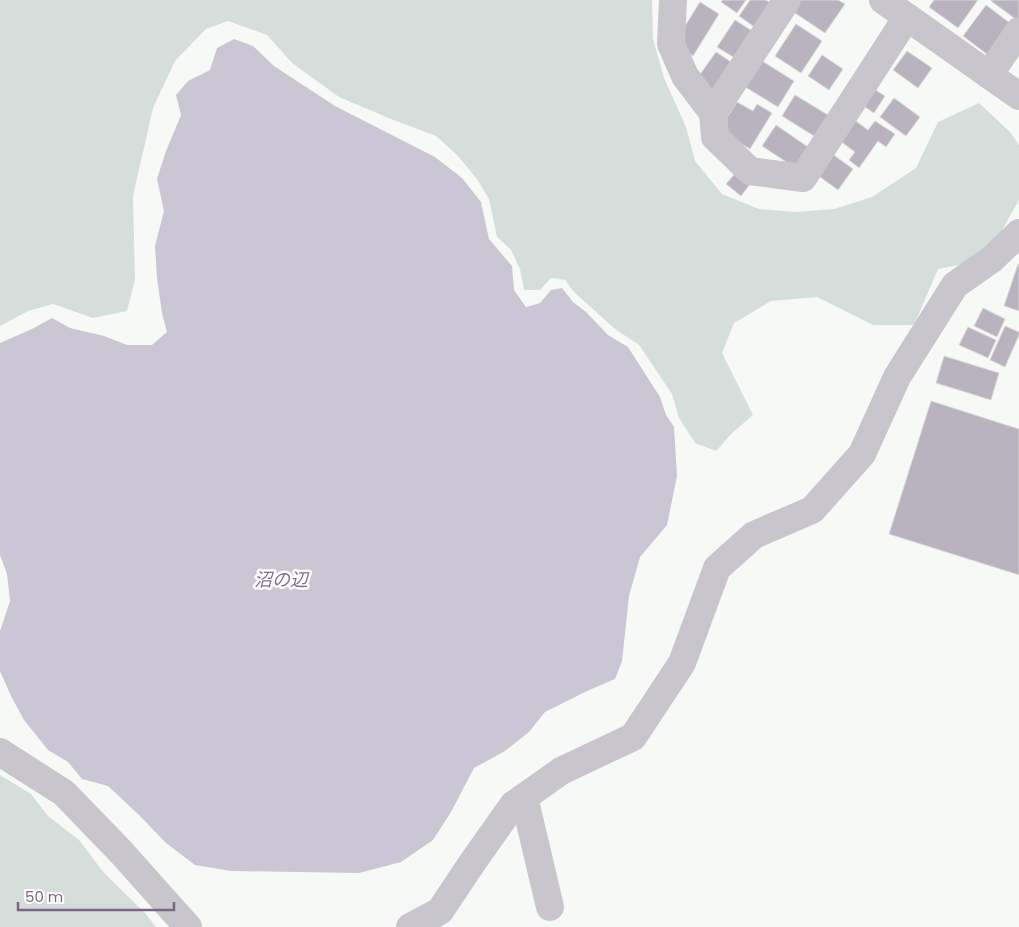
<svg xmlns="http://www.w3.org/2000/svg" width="1019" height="927" viewBox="0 0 1019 927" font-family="Poppins,'Noto Sans JP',sans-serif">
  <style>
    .green { fill: #d6dedc }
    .water { fill: #cbc6d3 }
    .building { fill: #b9b2bf; stroke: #d9dbd9 }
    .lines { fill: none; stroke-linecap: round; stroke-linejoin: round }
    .minor { stroke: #c9c5cc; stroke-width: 28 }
    .labels { text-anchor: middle; stroke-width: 5; stroke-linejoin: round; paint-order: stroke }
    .water-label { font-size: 18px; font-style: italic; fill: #7d6f91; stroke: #fff }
  </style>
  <rect width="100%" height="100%" fill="#f7f9f7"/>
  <!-- green -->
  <g class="green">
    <polygon points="0,0 652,0 653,39 664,78 686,127 695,161 722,194 759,209 796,212 834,209 872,197 916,168 938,122 979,103 1010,132 1019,145 1019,200 1001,232 978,261 938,269 914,325 873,325 817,297 771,301 734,323 722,353 753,415 732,433 716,451 695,443 679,418 672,394 639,345 615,329 574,292 565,280 551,278 540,290 524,290 520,269 511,250 497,237 489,199 477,179 457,155 436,136 391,119 339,97 292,63 267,35 228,21 206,29 175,61 153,108 133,196 135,279 127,311 93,318 53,304 28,311 0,326"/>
    <polygon points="0,775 31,794 48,816 79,840 104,873 145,913 156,927 0,927"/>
  </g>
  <!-- water -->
  <polygon class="water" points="234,39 253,46 274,66 335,106 435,157 462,178 481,202 489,239 512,266 514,290 526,307 540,303 551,290 562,288 573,302 586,312 608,335 628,347 660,397 666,415 674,427 677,476 667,525 640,557 629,596 622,661 615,679 587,691 545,712 529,732 505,751 474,768 451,812 433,840 401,862 359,873 231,871 195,865 166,843 140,816 108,786 82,779 68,762 48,750 24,720 11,696 0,671 0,631 10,601 7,574 0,555 0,343 32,329 52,318 70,328 104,336 127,345 152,345 167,332 162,313 157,278 155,246 164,211 157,179 166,151 181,115 176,95 188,81 210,70 217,48"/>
  <!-- building -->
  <g class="building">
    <polygon points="723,0 746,0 737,13 721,2"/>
    <polygon points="750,0 766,0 772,4 756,28 739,16"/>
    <polygon points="795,0 838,0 845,4 825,33 789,9"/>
    <polygon points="934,0 978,0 958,28 929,7"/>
    <polygon points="991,0 1019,0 1019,18 1017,20 991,1"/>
    <polygon points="700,2 719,14 693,56 675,42"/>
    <polygon points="986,5 1011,24 988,55 963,36"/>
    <polygon points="735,20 752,31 735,58 717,47"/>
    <polygon points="796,24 822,41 801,73 775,56"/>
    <polygon points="907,51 932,68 918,88 893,70"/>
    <polygon points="716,52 734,64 713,93 696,80"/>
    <polygon points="822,55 843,69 829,90 808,76"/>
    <polygon points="759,59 794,81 778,107 742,85"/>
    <polygon points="869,86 885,96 874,113 859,103"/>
    <polygon points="795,95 828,115 814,136 782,116"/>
    <polygon points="894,98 920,117 906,136 880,117"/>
    <polygon points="737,102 753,111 757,104 772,113 750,149 719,130"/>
    <polygon points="853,119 868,130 875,121 895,134 886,147 878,141 859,168 849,160 855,152 839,140"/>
    <polygon points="776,125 808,147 794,167 762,146"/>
    <polygon points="831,153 853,169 838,190 816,174"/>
    <polygon points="739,169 753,180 741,196 726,184"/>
    <polygon points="1018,264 1019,264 1019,311 1004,306"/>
    <polygon points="983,308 1005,319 997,337 974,326"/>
    <polygon points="1005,326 1019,332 1019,335 1005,367 990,360"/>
    <polygon points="968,327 996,340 988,358 959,345"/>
    <polygon points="944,356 999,373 991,400 936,383"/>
    <polygon points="931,401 1019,429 1019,575 889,534"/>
  </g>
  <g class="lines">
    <!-- minor -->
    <g class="minor">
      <polyline points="673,0 671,44 685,76 713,113"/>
      <polyline points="787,0 713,113 715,137 750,171 803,178 907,17"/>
      <polyline points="883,0 1019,96"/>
      <polyline points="989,75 1019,31"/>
      <polyline points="0,752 64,793 121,852 188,927"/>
      <polyline points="524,797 550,907"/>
      <polyline points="410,927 440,911 472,863 513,805 561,771 633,737 682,663 717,568 754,535 812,510 862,454 897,377 955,285 992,259 1019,233"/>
    </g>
  </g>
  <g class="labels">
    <!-- water labels -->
    <g class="water-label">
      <text x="281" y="586">沼の辺</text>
    </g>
  </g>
  <!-- scale -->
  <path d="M18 902v8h156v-8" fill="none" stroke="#7b6888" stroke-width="2.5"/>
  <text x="25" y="902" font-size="15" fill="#7b6888" stroke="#ffffff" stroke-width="4" paint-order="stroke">50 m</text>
</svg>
